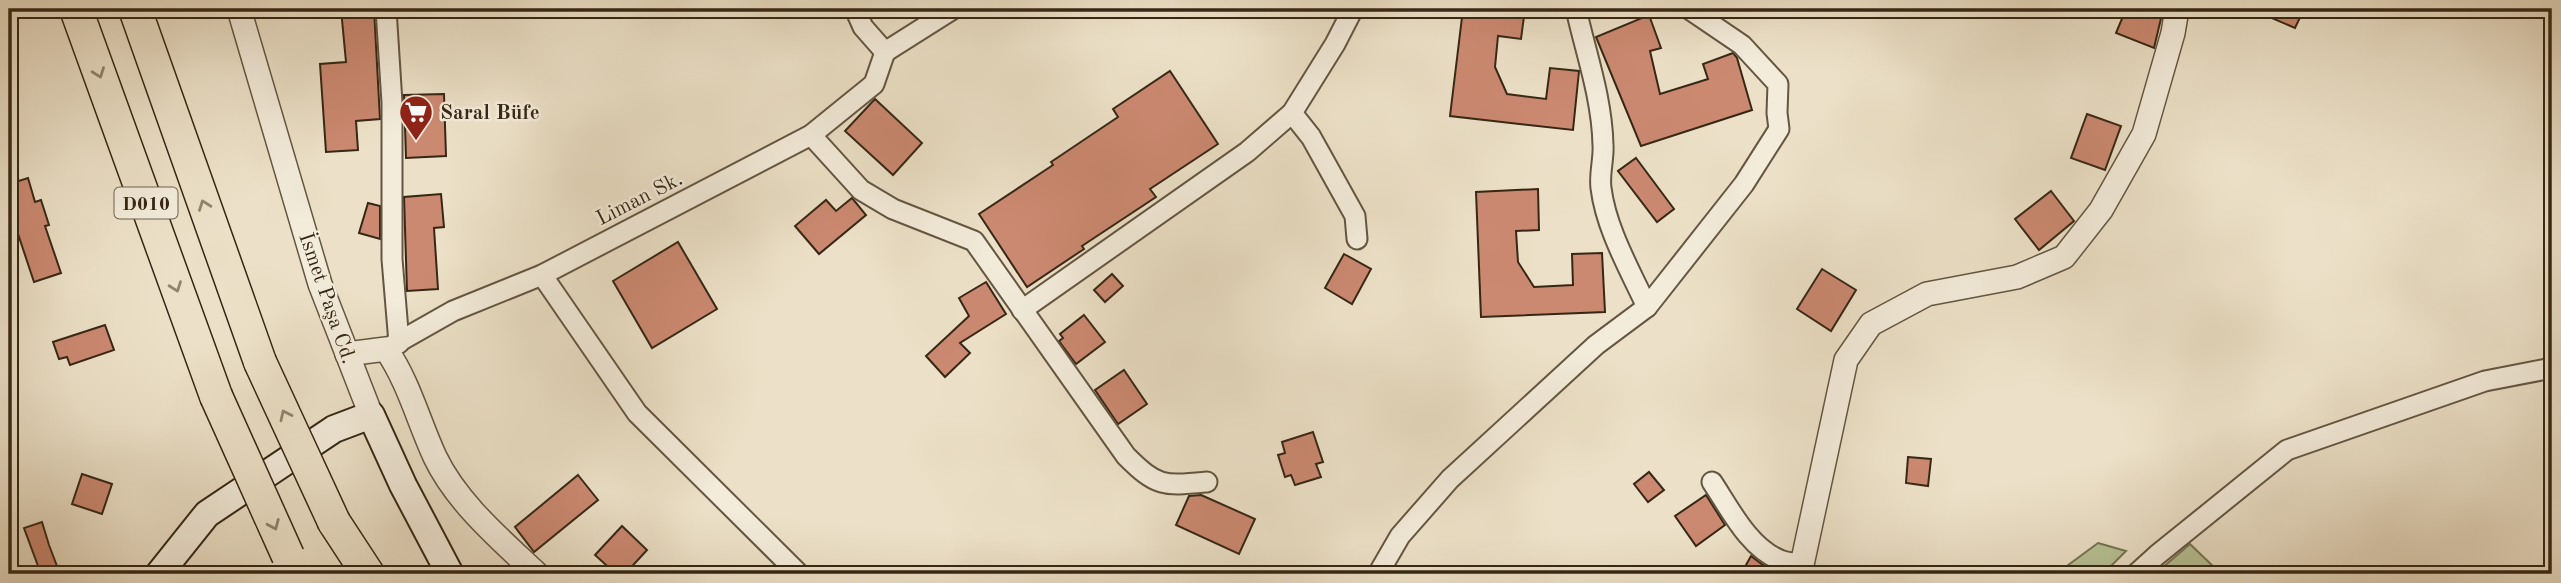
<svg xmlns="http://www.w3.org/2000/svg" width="2561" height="583" viewBox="0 0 2561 583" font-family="'Old Standard TT',serif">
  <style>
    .green { fill: #b7c396; stroke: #767556; stroke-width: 2 }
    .building { fill: #cb8971; stroke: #362715; stroke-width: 2 }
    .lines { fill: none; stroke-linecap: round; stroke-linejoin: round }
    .minor-casing { stroke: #645642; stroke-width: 23 }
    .tertiary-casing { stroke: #645642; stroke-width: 26 }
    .secondary-casing { stroke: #362715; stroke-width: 30 }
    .trunk-casing { stroke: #362715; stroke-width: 35 }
    .minor { stroke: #f3ecdb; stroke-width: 19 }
    .tertiary { stroke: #f3ecdb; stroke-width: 23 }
    .secondary { stroke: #f3ecdb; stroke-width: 26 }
    .trunk { stroke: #ece1c8; stroke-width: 32 }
    .trunk-bridge-casing { stroke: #362715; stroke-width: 35; stroke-linecap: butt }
    .trunk-bridge { stroke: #ece1c8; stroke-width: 32 }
    .oneway { stroke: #91846e }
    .labels { text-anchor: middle; stroke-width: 5; stroke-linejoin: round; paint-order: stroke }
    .shield { fill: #f3ecdb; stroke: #6f6250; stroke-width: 2 }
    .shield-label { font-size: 19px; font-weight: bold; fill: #362715 }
    .poi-label { font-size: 21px; font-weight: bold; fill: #362715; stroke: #f3ecdb; text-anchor: start }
    .street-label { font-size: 21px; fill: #362715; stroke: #f3ecdb }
  </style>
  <rect width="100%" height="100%" fill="#ece1c8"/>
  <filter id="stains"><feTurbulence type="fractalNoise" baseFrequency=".00286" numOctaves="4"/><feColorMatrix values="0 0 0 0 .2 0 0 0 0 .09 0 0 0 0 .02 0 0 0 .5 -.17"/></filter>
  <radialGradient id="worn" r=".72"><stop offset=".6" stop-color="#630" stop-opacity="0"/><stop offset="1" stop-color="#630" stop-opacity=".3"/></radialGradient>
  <!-- green -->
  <g class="green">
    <polygon points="2098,543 2126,551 2103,574 2056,574"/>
    <polygon points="2190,544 2219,572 2229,574 2155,574"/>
  </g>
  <!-- building -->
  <g class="building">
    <polygon points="341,9 374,9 380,119 356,121 358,150 326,152 320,64 346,62"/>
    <polygon points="1463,9 1525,9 1521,39 1498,36 1495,67 1507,94 1546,99 1550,68 1579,71 1573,130 1450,116"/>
    <polygon points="2126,9 2163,10 2154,48 2116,33"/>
    <polygon points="2251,9 2304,9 2295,28"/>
    <polygon points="1649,15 1661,48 1650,51 1660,94 1708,79 1703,64 1733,53 1737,58 1752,110 1641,146 1596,37"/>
    <polygon points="1170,71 1218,144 1150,189 1156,197 1082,246 1084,249 1027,287 979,214 1053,165 1051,162 1118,117 1113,109"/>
    <polygon points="444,94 446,156 406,158 404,95"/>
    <polygon points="875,99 922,143 893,175 845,131"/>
    <polygon points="2087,114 2121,126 2105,170 2071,158"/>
    <polygon points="1636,158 1674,209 1657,222 1618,171"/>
    <polygon points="28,178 35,202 41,200 49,225 45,226 61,273 34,282 18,234 14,235 9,217 9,184"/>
    <polygon points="1538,189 1539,230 1516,231 1518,262 1534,287 1573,285 1572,254 1602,253 1605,312 1481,317 1476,192"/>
    <polygon points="2051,191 2074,221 2039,250 2015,219"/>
    <polygon points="441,194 444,227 434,228 438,289 407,291 404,197"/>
    <polygon points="852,198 866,215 819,254 795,226 826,200 836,211"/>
    <polygon points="368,203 380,206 380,239 359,233"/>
    <polygon points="678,242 717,309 652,348 613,281"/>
    <polygon points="1344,254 1371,269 1352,304 1325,288"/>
    <polygon points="1822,269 1856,290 1831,331 1797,309"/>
    <polygon points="1112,274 1123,286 1105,302 1094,290"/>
    <polygon points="986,282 1006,314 960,343 970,353 945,377 926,356 969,316 959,298"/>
    <polygon points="1084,315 1105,342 1076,364 1059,341 1063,338 1060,334"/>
    <polygon points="105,325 114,350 70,365 67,357 59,359 53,342"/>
    <polygon points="1124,370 1147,404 1118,424 1095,390"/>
    <polygon points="1313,432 1323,462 1316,464 1321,477 1295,485 1291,475 1285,477 1278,455 1285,453 1282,442"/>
    <polygon points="1908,457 1931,459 1928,486 1906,483"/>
    <polygon points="1649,472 1664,490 1648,502 1634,484"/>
    <polygon points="82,474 112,484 102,514 72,504"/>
    <polygon points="578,475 598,500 534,552 515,527"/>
    <polygon points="1201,495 1255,519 1239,554 1176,525 1189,496"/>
    <polygon points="1706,495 1725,525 1696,546 1675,516"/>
    <polygon points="42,522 49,545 60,574 41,574 24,528"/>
    <polygon points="622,526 647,550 625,574 616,574 595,555"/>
    <polygon points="1751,556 1763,565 1785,574 1741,574"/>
  </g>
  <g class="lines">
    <!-- minor casing -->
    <g class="minor-casing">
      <g id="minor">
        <polyline points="386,9 392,103 392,259 399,343"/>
        <polyline points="855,9 863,27 885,52"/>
        <path d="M1576,9C1586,54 1602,98 1603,145C1604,159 1599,174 1601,188C1606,229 1630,270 1647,307"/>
        <polyline points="885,52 953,9"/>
        <polyline points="1292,113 1311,137 1355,216 1357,239"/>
        <path d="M811,135L861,190L893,209L974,241L1126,456C1157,487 1163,486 1207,482"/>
        <polyline points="542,275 637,413 799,574"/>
        <polyline points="1022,310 1247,152 1292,113 1335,44 1353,9"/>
        <polyline points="386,349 453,311 542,275 811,135 874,84 885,52"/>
        <path d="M1712,482C1730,509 1749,548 1780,560C1787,563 1795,563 1802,564"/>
        <polyline points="1378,574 1400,536 1450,479 1596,345 1647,307 1744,184 1779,129 1777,113 1778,84 1742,45 1689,9"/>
        <polyline points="2136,574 2157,555 2287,450 2485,381 2552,368"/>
      </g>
    </g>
    <!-- tertiary casing -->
    <g class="tertiary-casing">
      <g id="tertiary">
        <polyline points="239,9 320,284 371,415"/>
        <path d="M347,354L386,349C409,383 418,420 435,457C457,503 501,540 537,574"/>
        <polyline points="1800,574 1846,360 1871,324 1927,294 2017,277 2064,257 2101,210 2144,134 2173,33 2177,9"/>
      </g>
    </g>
    <!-- secondary casing -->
    <g class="secondary-casing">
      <polyline id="secondary" points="159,574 207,514 334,429 371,415 403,485 450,574"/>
    </g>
    <!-- trunk casing -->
    <g class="trunk-casing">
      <g id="trunk">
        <polyline points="76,9 216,396"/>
        <polyline points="135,9 260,362"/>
        <polyline points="334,522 368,574"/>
      </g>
    </g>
    <!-- minor -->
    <use href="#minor" class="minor"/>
    <!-- tertiary -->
    <use href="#tertiary" class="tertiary"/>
    <!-- secondary -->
    <use href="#secondary" class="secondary"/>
    <!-- trunk -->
    <use href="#trunk" class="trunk"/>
    <!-- trunk-bridge casing -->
    <g class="trunk-bridge-casing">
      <g id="trunk-bridge">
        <polyline points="260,362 334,522"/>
        <polyline points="216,396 288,556"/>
      </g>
    </g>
    <!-- trunk-bridge -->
    <use href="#trunk-bridge" class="trunk-bridge"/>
  </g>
  <!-- one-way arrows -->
  <defs><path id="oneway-chevron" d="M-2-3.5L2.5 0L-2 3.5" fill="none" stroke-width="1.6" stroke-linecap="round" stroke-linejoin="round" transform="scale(1.75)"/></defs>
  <g class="oneway">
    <use href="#oneway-chevron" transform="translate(99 73) rotate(70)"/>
    <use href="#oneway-chevron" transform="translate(204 205) rotate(-110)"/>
    <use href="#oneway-chevron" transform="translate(176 287) rotate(70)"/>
    <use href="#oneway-chevron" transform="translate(285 415) rotate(-115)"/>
    <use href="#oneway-chevron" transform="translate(274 525) rotate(67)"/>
  </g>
  <!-- icons -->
  <defs>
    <g id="supermarket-pin" transform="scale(1.75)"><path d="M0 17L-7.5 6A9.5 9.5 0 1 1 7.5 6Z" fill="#8f2418" stroke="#f3ecdb"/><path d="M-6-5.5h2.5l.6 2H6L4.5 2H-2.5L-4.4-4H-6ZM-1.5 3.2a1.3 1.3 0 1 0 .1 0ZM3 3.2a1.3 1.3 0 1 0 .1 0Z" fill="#fff"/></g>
  </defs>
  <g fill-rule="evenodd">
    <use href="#supermarket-pin" x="416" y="112"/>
  </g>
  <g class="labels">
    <!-- shield labels -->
    <rect class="shield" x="114.5" y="187.5" width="63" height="31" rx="5"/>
    <g class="shield-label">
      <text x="146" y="210">D010</text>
    </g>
    <!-- poi labels -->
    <g class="poi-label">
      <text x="440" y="119">Saral Büfe</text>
    </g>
    <!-- street labels -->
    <g class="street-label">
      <text transform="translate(639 198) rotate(-27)" y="7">Liman Sk.</text>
      <text transform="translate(328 298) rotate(71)" y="7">İsmet Paşa Cd.</text>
    </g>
  </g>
  <!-- margin -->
  <rect width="2561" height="583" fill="none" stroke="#ece1c8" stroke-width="35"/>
  <rect x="10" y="10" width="2540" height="562" fill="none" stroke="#362715" stroke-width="3.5"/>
  <rect x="18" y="18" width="2526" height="548" fill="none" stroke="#362715" stroke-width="2"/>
  <rect width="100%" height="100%" filter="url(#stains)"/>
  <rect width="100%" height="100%" fill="url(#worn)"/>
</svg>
